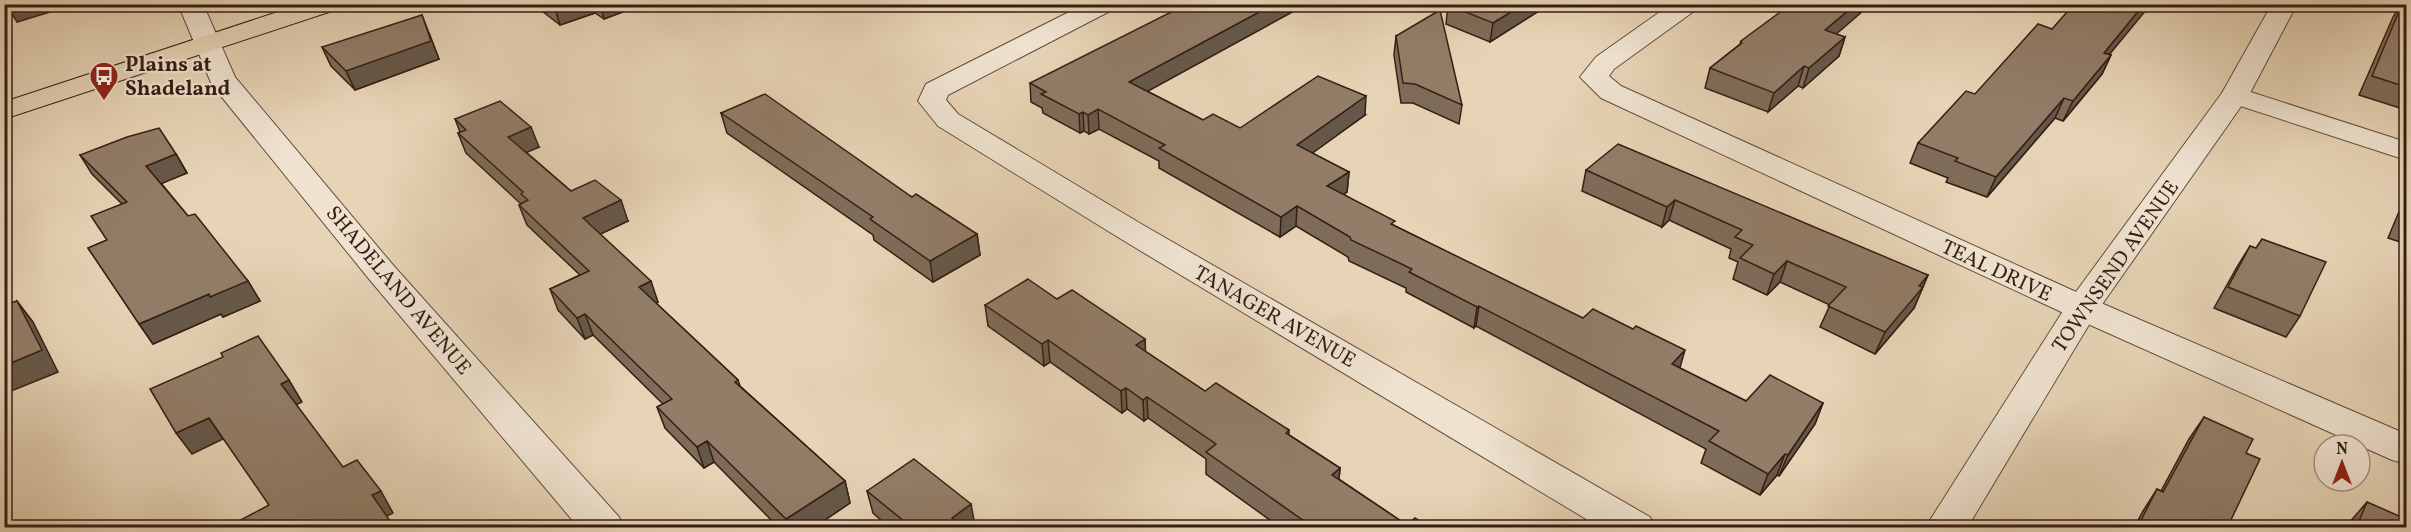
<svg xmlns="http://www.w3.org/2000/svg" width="2411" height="532" viewBox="0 0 2411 532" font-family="Vollkorn,serif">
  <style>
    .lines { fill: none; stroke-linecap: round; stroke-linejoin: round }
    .minor-casing { stroke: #624c3c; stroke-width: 2 }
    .tertiary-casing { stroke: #624c3c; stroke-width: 2 }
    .primary-casing { stroke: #351e14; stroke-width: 2 }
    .minor { fill: #efe3d0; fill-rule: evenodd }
    .tertiary { fill: #efe3d0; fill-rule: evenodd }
    .primary { fill: #e7d4b6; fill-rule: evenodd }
    .wall { fill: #7e6c59; stroke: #351e14; stroke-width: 1.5 }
    .shaded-wall { fill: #665849; stroke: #351e14; stroke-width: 1.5 }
    .building { fill: #927d68; stroke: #351e14; stroke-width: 1.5 }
    .labels { text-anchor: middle; stroke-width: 4.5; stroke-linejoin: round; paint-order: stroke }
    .poi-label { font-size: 21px; font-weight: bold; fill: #351e14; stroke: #efe3d0; text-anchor: start }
    .street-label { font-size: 21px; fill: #351e14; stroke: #efe3d0 }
  </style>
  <rect width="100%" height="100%" fill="#e7d4b6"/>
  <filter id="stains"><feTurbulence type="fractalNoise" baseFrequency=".00333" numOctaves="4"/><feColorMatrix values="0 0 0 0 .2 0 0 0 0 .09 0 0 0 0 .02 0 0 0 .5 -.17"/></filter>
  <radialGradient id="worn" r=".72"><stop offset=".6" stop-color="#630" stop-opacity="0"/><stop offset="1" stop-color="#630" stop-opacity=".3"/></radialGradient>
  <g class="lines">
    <!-- minor casing -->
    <g class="minor-casing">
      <g id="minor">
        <polygon points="178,4 203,4 235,77 393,265 619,517 624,528 579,528 369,279 212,85"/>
        <polygon points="1085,4 1117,4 1114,9 948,95 946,100 958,114 1143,225 1650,517 1655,528 1601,528 1121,239 938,126 918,101 926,84"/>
        <polygon points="1671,4 1700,4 1697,9 1614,69 1609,76 1621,86 2094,300 2406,434 2406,464 2392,460 2070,316 1601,98 1580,77 1596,57"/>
        <polygon points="2235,87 2406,142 2406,160 2225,101 2221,95 2225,89"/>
      </g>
    </g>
    <!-- tertiary casing -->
    <g class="tertiary-casing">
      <polygon id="tertiary" points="2272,4 2297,4 2249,95 2096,313 1967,528 1925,528 2070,300 2222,93"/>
    </g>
    <!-- primary casing -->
    <g class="primary-casing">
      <polygon id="primary" points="302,4 341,4 338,9 4,119 4,102"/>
    </g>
    <!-- minor -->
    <use href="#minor" class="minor"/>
    <!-- tertiary -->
    <use href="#tertiary" class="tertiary"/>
    <!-- primary -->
    <use href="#primary" class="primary"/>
  </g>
  <!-- wall -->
  <g class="wall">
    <polygon points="533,4 644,4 604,19 595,13 560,25"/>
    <polygon points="1550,4 1490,42 1446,24 1448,5"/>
    <polygon points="2401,4 2406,4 2406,110 2359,95 2393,17"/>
    <polygon points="1303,6 1147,91 1203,120 1240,128 1365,115 1312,153 1349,172 1347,192 1343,194 1395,226 1746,401 1823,403 1815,424 1779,476 1777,475 1760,495 1701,463 1706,449 1476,326 1474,328 1406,292 1406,288 1349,261 1348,257 1296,226 1280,237 1159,168 1159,161 1099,129 1089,134 1084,131 1080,133 1043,113 1042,108 1031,102 1030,83"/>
    <polygon points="2052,29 2111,55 2102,74 2063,121 2055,118 1987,197 1946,182 1948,178 1910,163 1918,143"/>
    <polygon points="429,33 439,59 355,90 331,66 322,47"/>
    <polygon points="1836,34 1845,37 1839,56 1803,88 1798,86 1768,112 1705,88 1710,68 1740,44 1741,41"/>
    <polygon points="1396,36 1462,105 1459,124 1413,103 1401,103 1394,55"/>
    <polygon points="721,113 912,197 977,234 980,255 933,282 874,240 873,235 727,133"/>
    <polygon points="455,119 539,147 526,152 571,191 628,221 600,234 658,302 656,303 738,380 740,386 845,481 850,503 813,528 779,528 714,462 704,468 665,428 657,407 663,404 593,335 585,339 558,310 550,289 580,275 527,225 519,205 521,204 466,153 458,133 460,132"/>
    <polygon points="176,154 187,173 161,183 188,216 248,281 260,301 223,317 221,314 153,344 88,248 107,240 122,204 92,174 80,155"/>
    <polygon points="1586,170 1928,275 1914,308 1875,354 1820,327 1830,305 1780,282 1767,295 1733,279 1738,262 1729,258 1731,249 1669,220 1662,227 1582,191"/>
    <polygon points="2406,195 2406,244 2388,238"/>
    <polygon points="2250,246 2300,316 2286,337 2214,308 2237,267"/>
    <polygon points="1057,299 1145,339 1145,351 1205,391 1289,430 1289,435 1340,468 1339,479 1407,525 1430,528 1281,528 1206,474 1206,459 1148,418 1144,421 1127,409 1122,413 1050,362 1044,366 988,326 985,305"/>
    <polygon points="2204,417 2246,453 2229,524 2234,528 2134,528 2143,511 2157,489 2161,491 2189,439"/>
    <polygon points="867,491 975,526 973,528 890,528 873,513"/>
    <polygon points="2367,502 2406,528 2347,528 2349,523"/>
  </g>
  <!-- shaded-wall -->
  <g class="shaded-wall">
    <polygon points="6,4 49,4 53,11 17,22"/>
    <polygon points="567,4 592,4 595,13 560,25 555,9"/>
    <polygon points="600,4 644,4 604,19"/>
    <polygon points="1274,4 1303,4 1303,6 1130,101 1129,82"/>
    <polygon points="1524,4 1550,4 1490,42 1493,23"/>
    <polygon points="1856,4 1871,4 1819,49 1825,30"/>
    <polygon points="2144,4 2151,4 2095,72 2104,53"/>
    <polygon points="422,15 439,59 355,90 346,71"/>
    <polygon points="1845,37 1839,56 1803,88 1809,68"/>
    <polygon points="2111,55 2102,74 2063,121 2073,101"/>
    <polygon points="1804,66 1798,86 1768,112 1774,93"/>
    <polygon points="1366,96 1365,115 1296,165 1297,145"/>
    <polygon points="2064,98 2055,118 1987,197 1996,177"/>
    <polygon points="1098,109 1099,129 1089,134 1088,115"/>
    <polygon points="1083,112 1084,131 1080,133 1079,114"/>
    <polygon points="531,127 539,147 516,157 508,137"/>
    <polygon points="176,154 187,173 158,185 146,166"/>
    <polygon points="1349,172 1347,192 1326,206 1327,186"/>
    <polygon points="621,200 628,221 590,239 583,218"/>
    <polygon points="1675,200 1669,220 1662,227 1667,207"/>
    <polygon points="1297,206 1296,226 1280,237 1281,217"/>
    <polygon points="977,234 980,255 933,282 930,261"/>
    <polygon points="1787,261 1780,282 1767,295 1774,274"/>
    <polygon points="1928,275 1914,308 1875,354 1885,332 1919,286"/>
    <polygon points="248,281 260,301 223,317 221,314 153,344 139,324 209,294"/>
    <polygon points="651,281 658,302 646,308 639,287"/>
    <polygon points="17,301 33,322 58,372 4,394 4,366"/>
    <polygon points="1479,306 1476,326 1474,328 1477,307"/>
    <polygon points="585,314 593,335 585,339 577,318"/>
    <polygon points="1145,339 1146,360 1136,345"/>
    <polygon points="1048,340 1050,362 1044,366 1042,344"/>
    <polygon points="1685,350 1679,371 1672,364"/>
    <polygon points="289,380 302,402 294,406 281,384"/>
    <polygon points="1126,388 1127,409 1122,413 1121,391"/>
    <polygon points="1147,397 1148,418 1144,421 1143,400"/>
    <polygon points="1823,403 1815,424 1779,476 1788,455"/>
    <polygon points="209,418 223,439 192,454 176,433"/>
    <polygon points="707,441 714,462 704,468 697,447"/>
    <polygon points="1785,454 1777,475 1760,495 1768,474"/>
    <polygon points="1340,468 1338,490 1332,475"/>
    <polygon points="845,481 850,503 813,528 788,528 786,519"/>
    <polygon points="381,491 393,513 385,517 372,495"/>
    <polygon points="971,504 975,526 973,528 954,528 952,518"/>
  </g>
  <!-- building -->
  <g class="building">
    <polygon points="549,4 567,4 555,9"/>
    <polygon points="1187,4 1274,4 1129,82 1203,120 1213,114 1240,128 1318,76 1366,96 1297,145 1349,172 1327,186 1395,221 1391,224 1583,318 1593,309 1633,329 1636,326 1685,350 1672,364 1746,401 1770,375 1823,403 1788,455 1785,454 1768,474 1709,441 1719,431 1479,306 1477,307 1409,272 1412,269 1351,240 1350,237 1297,206 1281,217 1159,148 1165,145 1098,109 1088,115 1083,112 1079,114 1041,94 1046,92 1030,83"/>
    <polygon points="1450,4 1524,4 1493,23 1448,5"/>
    <polygon points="1791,4 1856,4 1825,30 1845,37 1809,68 1804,66 1774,93 1710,68 1742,43 1741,41"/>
    <polygon points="2074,4 2144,4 2104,53 2111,55 2073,101 2064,98 1996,177 1955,161 1958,158 1918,143 1966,91 1975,94 2038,24 2052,29"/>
    <polygon points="2402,4 2406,4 2406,87 2372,76"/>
    <polygon points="1440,10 1462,105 1415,84 1403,83 1396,36"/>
    <polygon points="422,15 431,41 346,71 322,47"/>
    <polygon points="765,94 912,197 916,194 977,234 930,261 870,219 873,217 721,113"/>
    <polygon points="500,101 531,127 508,137 571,191 595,180 621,200 583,218 651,281 639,287 738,380 735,382 845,481 786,519 707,441 697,447 657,407 672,399 585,314 577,318 550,289 589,271 519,205 528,200 521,194 523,192 458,133 466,130 455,119"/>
    <polygon points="159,128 176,154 146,166 188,216 195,214 248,281 210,297 209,294 139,324 88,248 107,240 91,216 127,202 80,155 127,137"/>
    <polygon points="1618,144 1928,275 1919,286 1923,287 1885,332 1828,306 1846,287 1787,261 1774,274 1740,258 1753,245 1735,237 1742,230 1675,200 1667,207 1586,170"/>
    <polygon points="2406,208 2406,219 2403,217"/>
    <polygon points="2262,239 2326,262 2300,316 2228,287 2250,246 2256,248"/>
    <polygon points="1028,279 1057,299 1072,290 1145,339 1136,345 1205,391 1216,383 1289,430 1286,433 1340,468 1332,475 1407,525 1415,518 1430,528 1314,528 1206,452 1216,444 1147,397 1143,400 1126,388 1121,391 1048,340 1042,344 985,305"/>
    <polygon points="17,301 42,350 4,366 4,305"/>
    <polygon points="258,336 289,380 281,384 343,467 357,460 381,491 372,495 395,528 226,528 269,505 209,418 176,433 150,389 223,357 221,353"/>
    <polygon points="2204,417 2253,439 2246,453 2260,459 2229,524 2235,526 2234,528 2137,528 2157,489 2163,492"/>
    <polygon points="914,459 971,504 952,518 964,528 909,528 910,526 867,491"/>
    <polygon points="2367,502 2406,519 2406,528 2356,528"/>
  </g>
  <!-- icons -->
  <defs>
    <g id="bus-pin" transform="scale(1.5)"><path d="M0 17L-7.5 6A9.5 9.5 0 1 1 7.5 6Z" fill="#8f2418" stroke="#efe3d0"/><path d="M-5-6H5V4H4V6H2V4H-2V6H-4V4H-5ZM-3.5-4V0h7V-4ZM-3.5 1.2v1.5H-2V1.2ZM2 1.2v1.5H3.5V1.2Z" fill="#fff"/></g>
  </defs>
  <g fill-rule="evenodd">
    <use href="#bus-pin" x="104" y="76"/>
  </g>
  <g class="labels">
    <!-- poi labels -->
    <g class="poi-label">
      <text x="125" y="71">Plains at<tspan x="125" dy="24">Shadeland</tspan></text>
    </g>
    <!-- street labels -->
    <g class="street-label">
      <text transform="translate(2115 266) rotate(-55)" y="7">TOWNSEND AVENUE</text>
      <text transform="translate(1997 270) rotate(25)" y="7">TEAL DRIVE</text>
      <text transform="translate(399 290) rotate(50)" y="7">SHADELAND AVENUE</text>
      <text transform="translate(1275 316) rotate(30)" y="7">TANAGER AVENUE</text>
    </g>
  </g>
  <!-- margin -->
  <rect width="2411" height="532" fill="none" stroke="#e7d4b6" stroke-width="24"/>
  <rect x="6" y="6" width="2399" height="520" fill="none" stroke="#351e14" stroke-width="3"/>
  <rect x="12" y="12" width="2387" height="508" fill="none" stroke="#351e14" stroke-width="1.5"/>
  <!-- north arrow -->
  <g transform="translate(2342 463)"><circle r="28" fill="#efe3d0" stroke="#a59485" stroke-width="1.5"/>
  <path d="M0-4.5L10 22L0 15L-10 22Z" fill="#8f2418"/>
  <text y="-9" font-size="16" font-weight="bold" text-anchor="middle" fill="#351e14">N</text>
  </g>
  <rect width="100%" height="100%" filter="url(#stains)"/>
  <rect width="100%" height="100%" fill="url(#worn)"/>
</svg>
